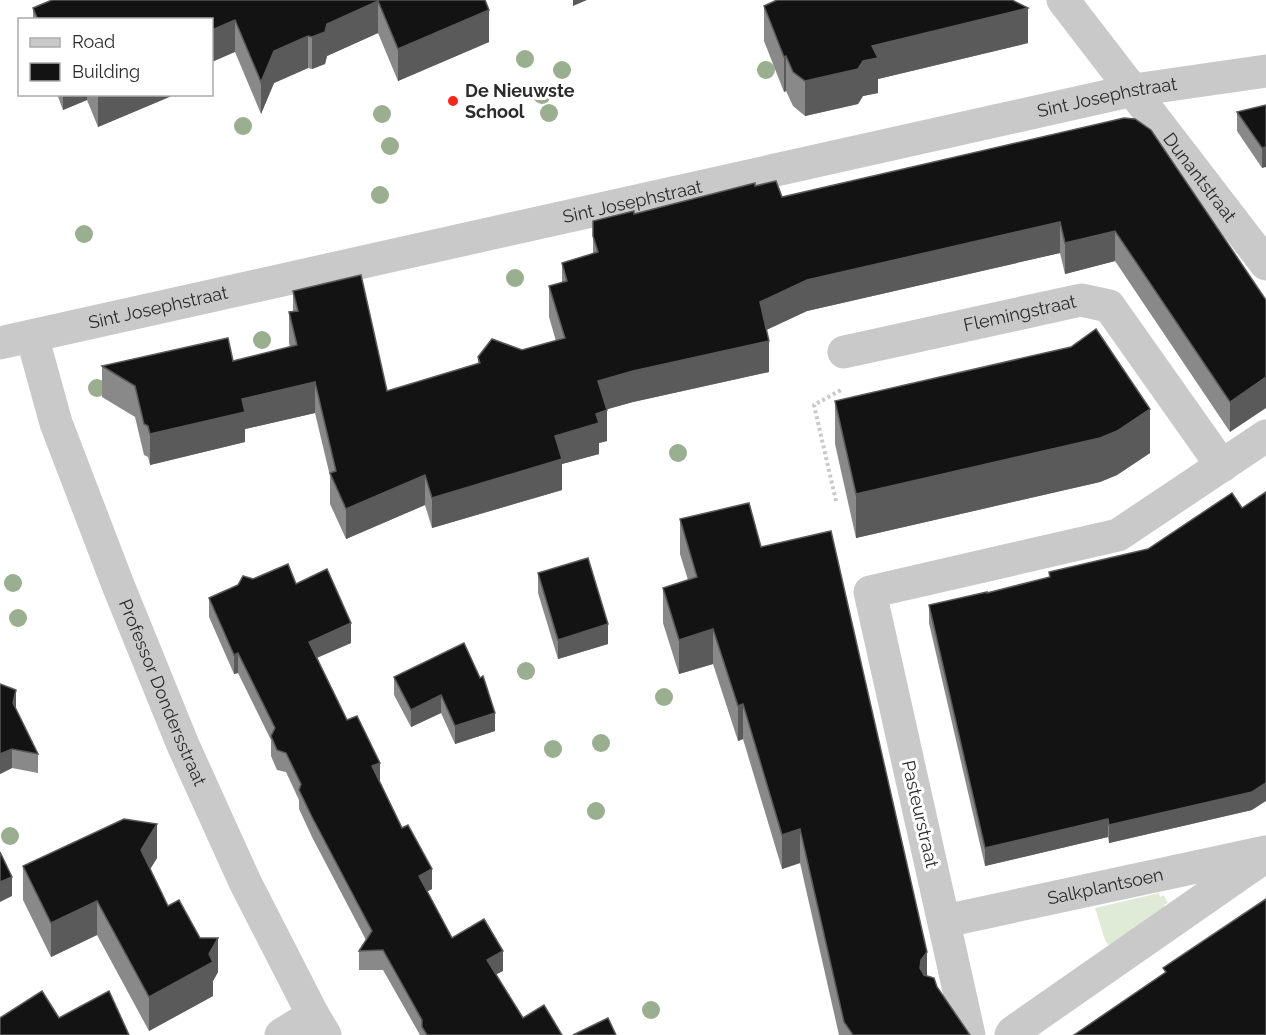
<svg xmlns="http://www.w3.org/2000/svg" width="1266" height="1035" viewBox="0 0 1266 1035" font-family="Raleway,sans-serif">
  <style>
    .green { fill: #dfebd7 }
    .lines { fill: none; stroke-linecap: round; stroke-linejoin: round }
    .path { stroke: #c9c9c9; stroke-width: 4; stroke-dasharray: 3 3; stroke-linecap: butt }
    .minor { stroke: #c9c9c9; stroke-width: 33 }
    .tree { fill: #9aae90 }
    .wall { fill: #898989 }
    .shaded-wall { fill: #5a5a5a }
    .building { fill: #131313; stroke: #5a5a5a; stroke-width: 1.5 }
    .poi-dot { fill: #f6261a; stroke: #fff; stroke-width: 2 }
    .labels { text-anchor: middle; stroke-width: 6; stroke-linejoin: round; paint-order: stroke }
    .poi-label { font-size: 18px; font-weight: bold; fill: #2c2c2c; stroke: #fff; text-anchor: start }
    .street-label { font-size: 18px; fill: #2c2c2c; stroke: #fff }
  </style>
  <rect width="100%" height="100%" fill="#fff"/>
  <!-- green -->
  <polygon class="green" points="1159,893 1160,897 1164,895 1168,903 1164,905 1165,908 1110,947 1105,940 1095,908"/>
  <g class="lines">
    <!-- path -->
    <polyline class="path" points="836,501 814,405 841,390"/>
    <!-- minor -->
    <g class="minor">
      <path id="s1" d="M1063,0L1266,264"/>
      <path id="s2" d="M32,336L56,423L118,585L183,745L245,882L313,1015L325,1035"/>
      <path id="s3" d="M0,343L1134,90L1266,71"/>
      <path id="s4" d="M844,352L1081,300L1109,306L1222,466"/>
      <path id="s5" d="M945,921L1266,852"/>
      <polyline points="281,1035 313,1015"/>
      <polyline points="969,1035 870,592 1118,535 1266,436"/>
      <polyline points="1011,1035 1013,1032 1260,860"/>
    </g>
  </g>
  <!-- trees -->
  <g class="tree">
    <circle cx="525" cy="59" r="9"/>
    <circle cx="562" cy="70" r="9"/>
    <circle cx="766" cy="70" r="9"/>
    <circle cx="542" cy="95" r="9"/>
    <circle cx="549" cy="113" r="9"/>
    <circle cx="382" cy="114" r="9"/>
    <circle cx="243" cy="126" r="9"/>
    <circle cx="390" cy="146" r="9"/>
    <circle cx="380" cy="195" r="9"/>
    <circle cx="84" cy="234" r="9"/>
    <circle cx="515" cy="278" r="9"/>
    <circle cx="262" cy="340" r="9"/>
    <circle cx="97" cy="388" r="9"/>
    <circle cx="678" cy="453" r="9"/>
    <circle cx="13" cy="583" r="9"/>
    <circle cx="18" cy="618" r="9"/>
    <circle cx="526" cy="671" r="9"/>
    <circle cx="664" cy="697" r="9"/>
    <circle cx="601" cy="743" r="9"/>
    <circle cx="553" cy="749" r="9"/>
    <circle cx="596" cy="811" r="9"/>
    <circle cx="10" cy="836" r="9"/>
    <circle cx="651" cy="1010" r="9"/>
  </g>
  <!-- wall -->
  <g class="wall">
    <polygon points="485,0 489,42 398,81 378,33 327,56 325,64 312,69 308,68 274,83 261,114 235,52 212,20 33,20 33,8"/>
    <polygon points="764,6 1028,43 878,79 878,93 863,96 858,104 805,116 793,106 786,91 784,92 764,41"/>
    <polygon points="57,94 174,94 174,95 98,127 87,100 63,110"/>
    <polygon points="1266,105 1262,168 1237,131 1237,112"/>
    <polygon points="1124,118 1266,300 1230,432 1115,261 1065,274 1060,253 807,311 766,330 769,372 633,402 606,409 607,441 599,443 599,454 562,464 562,490 432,528 425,505 346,539 330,504 330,476 315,413 245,429 245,442 150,465 148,457 144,455 135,417 102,397 102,366 233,361 290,347 289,343 289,312 293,311 293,291 387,391 478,363 478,357 522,350 556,341 549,317 549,286 562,283 562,263 593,254 593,221 634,214 755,186 782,197"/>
    <polygon points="835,401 1150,453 1117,475 1100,482 856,538 835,444"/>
    <polygon points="680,519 761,547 927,976 937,987 970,1035 839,1035 800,863 782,869 743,739 738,741 713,664 679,674 663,623 663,588 688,580 680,554"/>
    <polygon points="1049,572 1252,810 1109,843 1108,837 985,866 929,623 929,605 987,593 1049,577"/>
    <polygon points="538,573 608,644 558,659 538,593"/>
    <polygon points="253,579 296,584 351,643 317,658 347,720 380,782 432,889 427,891 452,938 503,971 496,974 523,1018 562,1035 420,1035 383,970 359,970 359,951 366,940 312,837 299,809 299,800 286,772 277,770 271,756 271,740 238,673 234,674 209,617 209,598"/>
    <polygon points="464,643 495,731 455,744 441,713 411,727 394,695 394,677"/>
    <polygon points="16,709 38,754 38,773 12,768 0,774"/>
    <polygon points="157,858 150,869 168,906 218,972 213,981 213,996 149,1031 97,935 51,957 23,900 23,866"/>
  </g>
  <!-- shaded-wall -->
  <g class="shaded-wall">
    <polygon points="573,0 587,0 573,6"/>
    <polygon points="378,1 378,33 327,56 325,64 312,69 312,37 327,24"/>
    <polygon points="1028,8 1028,43 878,79 878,93 863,96 858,104 805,116 805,81 872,46"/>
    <polygon points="489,10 489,42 398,81 398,49"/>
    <polygon points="235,20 235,52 212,62 212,30"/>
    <polygon points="308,36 308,68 274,83 261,114 261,82 274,51"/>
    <polygon points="786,56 786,91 784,92 784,57"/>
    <polygon points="63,94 87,94 87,100 63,110"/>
    <polygon points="100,94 174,94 174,95 98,127 98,95"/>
    <polygon points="1266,147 1266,167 1262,168 1262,148"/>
    <polygon points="1060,222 1060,253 807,311 760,333 760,302 807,280"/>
    <polygon points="1115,231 1115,261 1065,274 1065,243"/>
    <polygon points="769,341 769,372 633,402 598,412 598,381 633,371"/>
    <polygon points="1266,377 1266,408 1230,432 1230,402"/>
    <polygon points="315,382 315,413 245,429 245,442 150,465 150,434 242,399"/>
    <polygon points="1150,409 1150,453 1117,475 1100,482 856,538 856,494"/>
    <polygon points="607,410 607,441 599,443 599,454 562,464 562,490 432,528 432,498 555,436 596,414"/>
    <polygon points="425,475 425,505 346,539 346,509"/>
    <polygon points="351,623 351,643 309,661 309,642"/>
    <polygon points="608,624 608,644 558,659 558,640"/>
    <polygon points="713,629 713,664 679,674 679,640"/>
    <polygon points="238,653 238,673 234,674 234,655"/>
    <polygon points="16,690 16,710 13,703"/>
    <polygon points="441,695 441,713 411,727 411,710"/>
    <polygon points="743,704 743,739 738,741 738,706"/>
    <polygon points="495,713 495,731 455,744 455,726"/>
    <polygon points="12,749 12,768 0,774 0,754"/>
    <polygon points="380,763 380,782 372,766"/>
    <polygon points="1266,783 1266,801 1252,810 1109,843 1109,825"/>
    <polygon points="1108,819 1108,837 985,866 985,848"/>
    <polygon points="157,824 157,858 141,884 141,850"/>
    <polygon points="800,829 800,863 782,869 782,835"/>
    <polygon points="432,869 432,889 419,896 419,876"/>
    <polygon points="12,877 12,896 0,902 0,882"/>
    <polygon points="97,901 97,935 51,957 51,923"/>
    <polygon points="218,938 218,972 213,981 213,996 149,1031 149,997 209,954"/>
    <polygon points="503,951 503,971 487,979 487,960"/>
    <polygon points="927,952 927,987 921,994 921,960"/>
  </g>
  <!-- building -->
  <g class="building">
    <polygon points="52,0 485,0 489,10 398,49 378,1 327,24 325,32 312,37 308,36 274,51 261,82 235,20 212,30 212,20 38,20 33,8"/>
    <polygon points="777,0 1012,0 1028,8 872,46 878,58 863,61 858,69 805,81 793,72 786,56 784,57 764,6"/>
    <polygon points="1266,105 1266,147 1262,148 1237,112"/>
    <polygon points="1124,118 1135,119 1151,130 1266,300 1266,377 1230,402 1115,231 1065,243 1060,222 807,280 760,302 769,341 633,371 598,381 607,410 596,414 599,423 555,436 562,459 432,498 425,475 346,509 330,473 336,471 315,382 242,399 245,412 150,434 148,426 144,424 135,386 102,366 228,338 233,361 297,345 289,312 298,311 293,291 361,275 387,391 480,363 478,357 492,339 522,350 565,338 549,286 567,281 562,263 598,252 593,236 593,221 634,211 634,214 755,183 755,186 776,181 782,197"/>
    <polygon points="1096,329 1150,409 1117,431 1100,438 856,494 835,401 1071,347"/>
    <polygon points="1266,492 1266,783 1252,792 1109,825 1108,819 985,848 929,605 987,592 987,593 1050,577 1049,572 1148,549 1232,493 1242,508"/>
    <polygon points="749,503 761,547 831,531 927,952 921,960 920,968 924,975 934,978 937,987 970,1035 853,1035 844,1022 800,829 782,835 743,704 738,706 713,629 679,640 663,588 697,577 680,519"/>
    <polygon points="588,558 608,624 558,640 538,573"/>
    <polygon points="288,564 296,584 327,569 351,623 309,642 347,720 357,716 380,763 372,766 402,828 408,825 432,869 419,876 452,938 484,919 503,951 487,960 523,1018 544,1005 562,1035 427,1035 422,1027 422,1020 383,950 359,951 372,931 312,817 299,790 301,784 286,753 277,750 271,736 275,728 238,653 234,655 209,598 238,585 243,576 253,579"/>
    <polygon points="464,643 480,678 483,676 495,713 455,726 441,695 411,710 394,677"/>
    <polygon points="0,684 16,690 13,703 38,754 12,749 0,754"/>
    <polygon points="124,819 157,824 141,850 168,906 179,900 200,938 218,938 209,954 213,962 149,997 97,901 51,923 23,866"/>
    <polygon points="0,852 12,877 0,882"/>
    <polygon points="1266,899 1266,1035 1074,1035 1166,972 1163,968"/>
    <polygon points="42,991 59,1018 109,991 129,1035 0,1035 0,1018"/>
    <polygon points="608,1018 616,1035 573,1035"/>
  </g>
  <!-- markers -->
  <circle class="poi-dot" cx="453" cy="101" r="6"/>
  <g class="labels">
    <!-- poi labels -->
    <g class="poi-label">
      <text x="465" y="97">De Nieuwste<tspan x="465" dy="21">School</tspan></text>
    </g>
    <!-- street labels -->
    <g class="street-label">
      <text dy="6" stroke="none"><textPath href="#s3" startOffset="1134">Sint Josephstraat</textPath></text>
      <text dy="6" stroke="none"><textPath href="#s1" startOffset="224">Dunantstraat</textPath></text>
      <text dy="6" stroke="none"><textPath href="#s3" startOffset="648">Sint Josephstraat</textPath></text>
      <text dy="6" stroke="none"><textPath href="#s3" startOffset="162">Sint Josephstraat</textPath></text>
      <text dy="6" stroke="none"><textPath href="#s4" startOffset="180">Flemingstraat</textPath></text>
      <text dy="6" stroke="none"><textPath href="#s2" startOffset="380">Professor Dondersstraat</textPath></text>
      <text transform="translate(920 814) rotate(77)" y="6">Pasteurstraat</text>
      <text dy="6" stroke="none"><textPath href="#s5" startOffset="164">Salkplantsoen</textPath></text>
    </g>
  </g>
  <!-- legend -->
  <rect x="18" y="18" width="195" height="78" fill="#ffffff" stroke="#ababab" stroke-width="1.5"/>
  <rect x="30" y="38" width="30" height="9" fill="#c9c9c9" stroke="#ababab" stroke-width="1.5"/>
  <text x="72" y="48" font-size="18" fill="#2c2c2c">Road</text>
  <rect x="30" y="63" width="30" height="18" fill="#131313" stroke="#ababab" stroke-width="1.5"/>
  <text x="72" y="78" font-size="18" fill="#2c2c2c">Building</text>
</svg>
